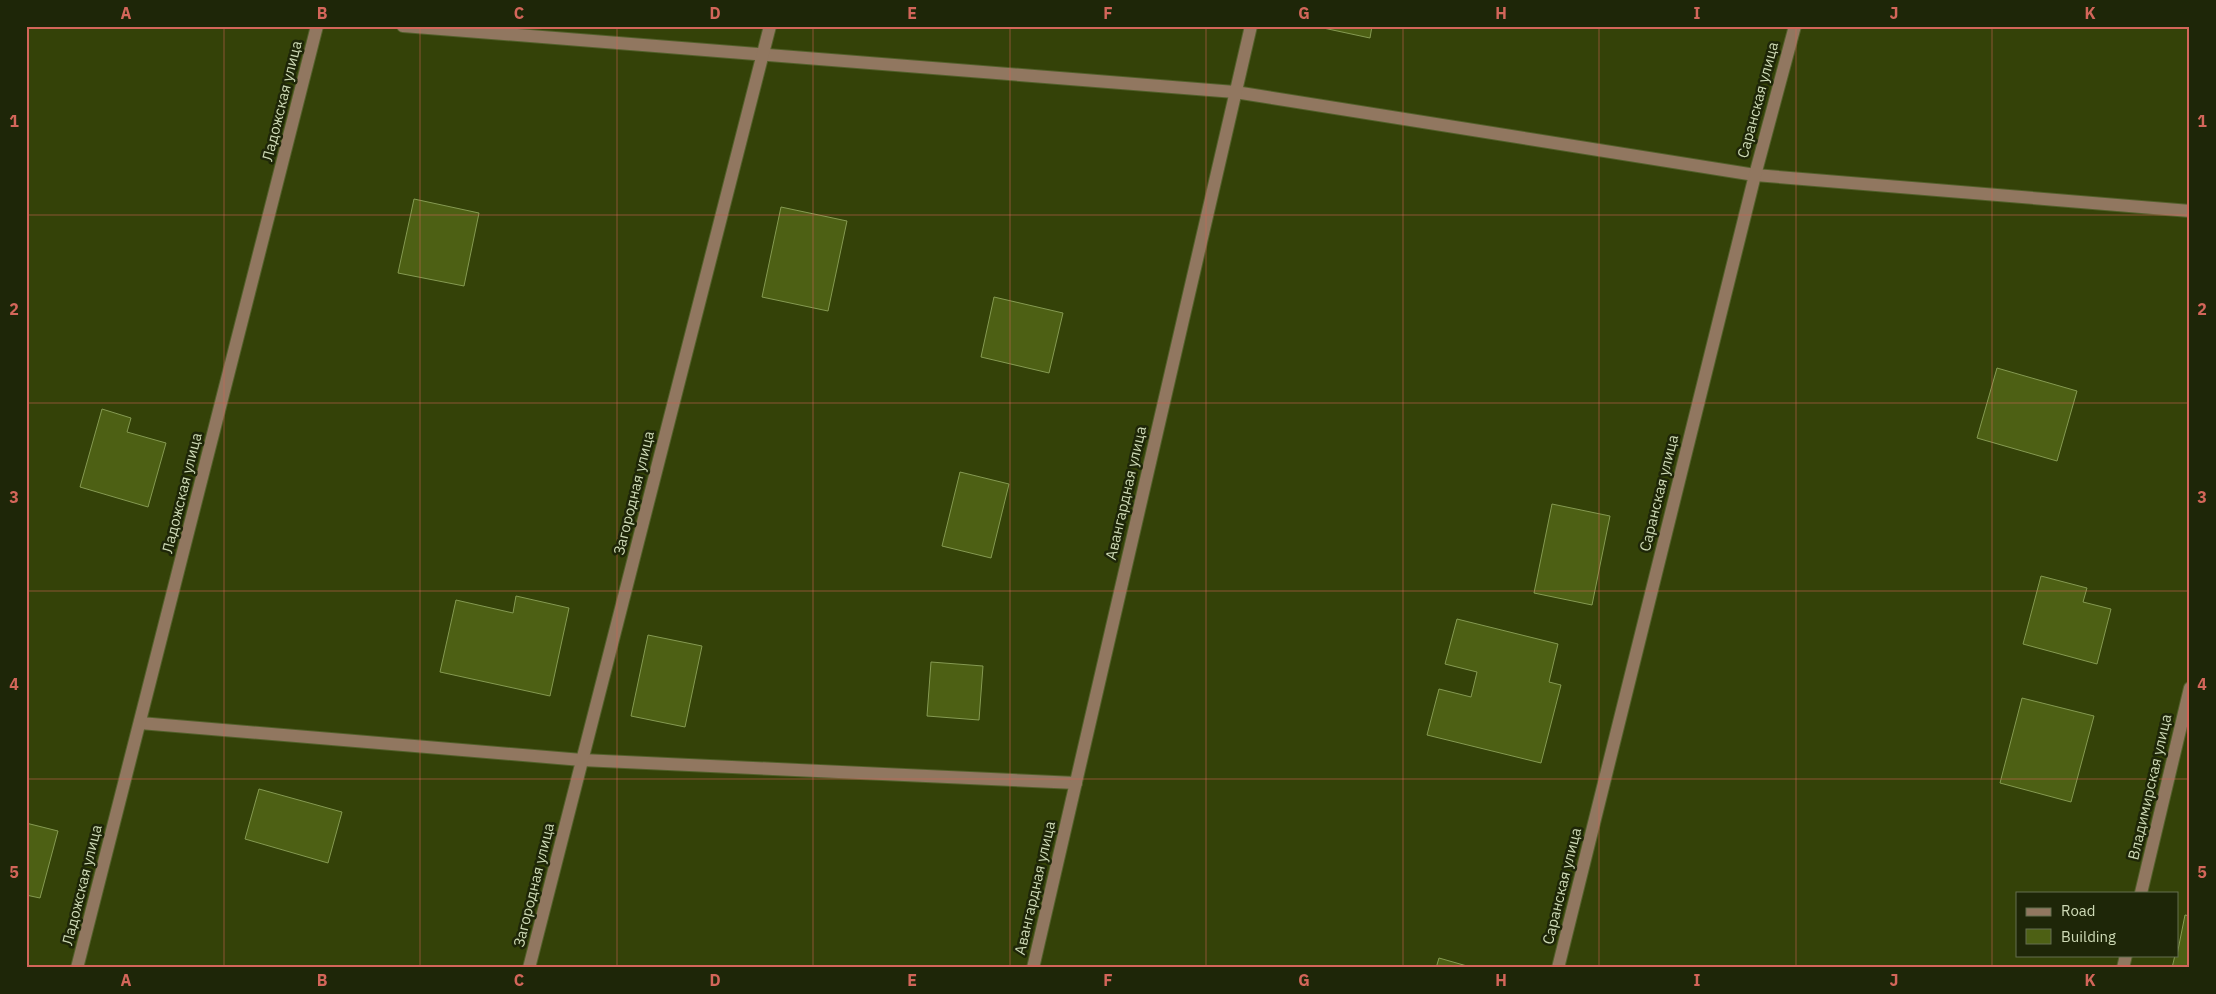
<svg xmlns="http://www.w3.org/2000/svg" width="2216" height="994" viewBox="0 0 2216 994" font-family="'IBM Plex Sans',sans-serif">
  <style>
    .building { fill: #4d6014; stroke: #859a52 }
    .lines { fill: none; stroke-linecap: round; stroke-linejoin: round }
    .minor-casing { stroke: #53602b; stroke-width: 14 }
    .minor { stroke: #917760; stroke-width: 12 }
    .grid { fill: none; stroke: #d3665a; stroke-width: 1; stroke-opacity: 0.55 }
    .labels { text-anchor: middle; stroke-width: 5; stroke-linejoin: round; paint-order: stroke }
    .street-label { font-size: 15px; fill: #cedab6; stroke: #1e2608 }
    .neatline { fill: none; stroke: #d3665a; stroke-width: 2 }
    .grid-label { font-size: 16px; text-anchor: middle; font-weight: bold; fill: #d3665a }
  </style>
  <rect width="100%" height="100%" fill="#344208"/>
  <!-- building -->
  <g class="building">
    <polygon points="1314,26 1372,26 1370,38"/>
    <polygon points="414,199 479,213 464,286 398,273"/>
    <polygon points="781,207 847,221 828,311 762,297"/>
    <polygon points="994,297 1063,313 1049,373 981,357"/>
    <polygon points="1997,368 2077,391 2057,461 1977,438"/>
    <polygon points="102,409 131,418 127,432 166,443 148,507 80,487"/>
    <polygon points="960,472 1009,484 991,558 942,546"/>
    <polygon points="1552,504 1610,516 1592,605 1534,593"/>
    <polygon points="2041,576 2087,588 2083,602 2111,609 2097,664 2023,644"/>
    <polygon points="516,596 569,608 550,696 440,672 456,600 513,613"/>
    <polygon points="1457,619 1558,644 1549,682 1561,685 1541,763 1427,735 1439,689 1471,697 1477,672 1445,664"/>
    <polygon points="648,635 702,646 685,727 631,716"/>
    <polygon points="931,662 983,666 979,720 927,716"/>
    <polygon points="2022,698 2094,716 2071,802 2000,783"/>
    <polygon points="259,789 342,812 328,863 245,839"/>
    <polygon points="26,823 58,831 40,898 26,895"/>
    <polygon points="2185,915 2190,916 2190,968 2172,968 2175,955 2177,955"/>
    <polygon points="1439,958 1474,968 1436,968"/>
  </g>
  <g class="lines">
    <!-- minor casing -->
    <g class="minor-casing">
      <g id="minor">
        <polyline points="403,26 1235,92 1755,175 2190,211"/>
        <polyline points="140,723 582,760 1076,783"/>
        <polyline points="2141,893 2190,688"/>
        <polyline points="77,968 317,26"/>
        <polyline points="529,968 770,26"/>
        <polyline points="1033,968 1251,26"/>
        <polyline points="1558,968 1755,175 1795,26"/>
        <polyline points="2123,968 2126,955"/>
      </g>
    </g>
    <!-- minor -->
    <use href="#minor" class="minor"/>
  </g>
  <!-- grid -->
  <path class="grid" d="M224,26V968M420,26V968M617,26V968M813,26V968M1010,26V968M1206,26V968M1403,26V968M1599,26V968M1796,26V968M1992,26V968M26,215H2190M26,403H2190M26,591H2190M26,779H2190"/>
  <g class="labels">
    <!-- street labels -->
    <g class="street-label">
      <text transform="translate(1758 100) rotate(-75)" y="5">Саранская улица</text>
      <text transform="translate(282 101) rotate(-76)" y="5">Ладожская улица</text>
      <text transform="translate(182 493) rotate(-76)" y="5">Ладожская улица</text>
      <text transform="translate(634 493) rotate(-76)" y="5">Загородная улица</text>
      <text transform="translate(1126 493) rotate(-77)" y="5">Авангардная улица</text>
      <text transform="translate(1659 493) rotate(-76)" y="5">Саранская улица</text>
      <text transform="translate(2150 787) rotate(-77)" y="5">Владимирская улица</text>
      <text transform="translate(82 885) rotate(-76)" y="5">Ладожская улица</text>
      <text transform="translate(534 885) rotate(-76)" y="5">Загородная улица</text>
      <text transform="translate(1562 886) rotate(-76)" y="5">Саранская улица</text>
      <text transform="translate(1035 888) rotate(-77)" y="5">Авангардная улица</text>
    </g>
  </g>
  <!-- border -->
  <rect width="2216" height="994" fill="none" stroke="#1e2608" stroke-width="55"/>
  <!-- legend -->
  <rect x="2016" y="892" width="162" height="65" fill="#1e2608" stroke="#646e4e"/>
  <rect x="2026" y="908" width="25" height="8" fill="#917760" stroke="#646e4e"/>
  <text x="2061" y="916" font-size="15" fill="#cedab6">Road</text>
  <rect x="2026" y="929" width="25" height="15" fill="#4d6014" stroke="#646e4e"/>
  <text x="2061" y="942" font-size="15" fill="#cedab6">Building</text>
  <rect x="28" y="28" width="2160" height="938" class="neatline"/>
  <g class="grid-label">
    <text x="126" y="19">A</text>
    <text x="322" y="19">B</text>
    <text x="519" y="19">C</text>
    <text x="715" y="19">D</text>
    <text x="912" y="19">E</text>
    <text x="1108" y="19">F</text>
    <text x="1304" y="19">G</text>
    <text x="1501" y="19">H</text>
    <text x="1697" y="19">I</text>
    <text x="1894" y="19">J</text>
    <text x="2090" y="19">K</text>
    <text x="14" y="127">1</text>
    <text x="2202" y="127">1</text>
    <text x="14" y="315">2</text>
    <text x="2202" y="315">2</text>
    <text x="14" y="503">3</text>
    <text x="2202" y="503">3</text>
    <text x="14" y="690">4</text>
    <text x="2202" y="690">4</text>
    <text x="14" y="878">5</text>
    <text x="2202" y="878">5</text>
    <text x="126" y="986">A</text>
    <text x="322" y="986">B</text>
    <text x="519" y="986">C</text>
    <text x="715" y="986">D</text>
    <text x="912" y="986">E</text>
    <text x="1108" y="986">F</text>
    <text x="1304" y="986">G</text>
    <text x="1501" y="986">H</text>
    <text x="1697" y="986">I</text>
    <text x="1894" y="986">J</text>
    <text x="2090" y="986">K</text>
  </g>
</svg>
